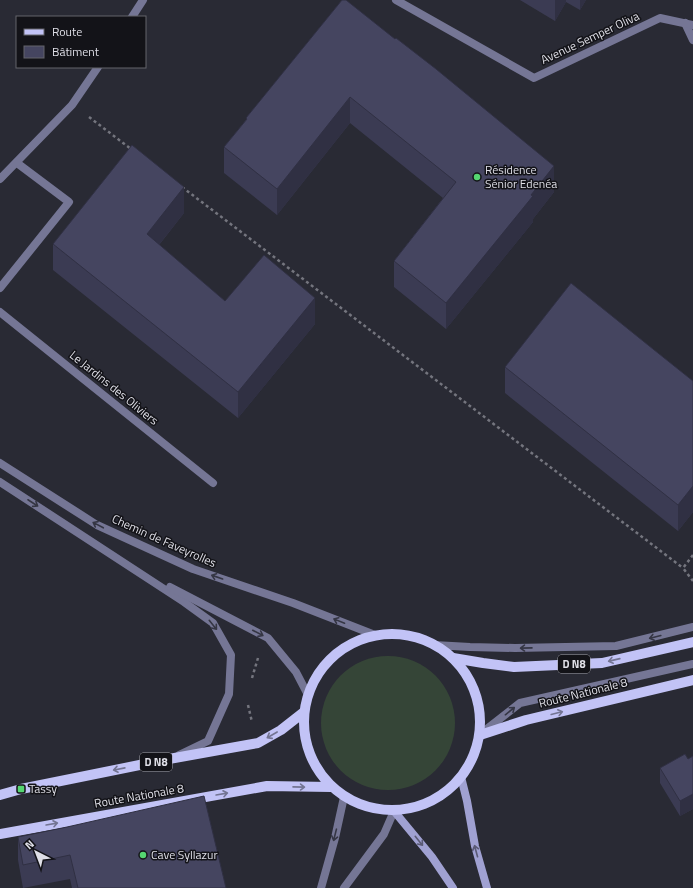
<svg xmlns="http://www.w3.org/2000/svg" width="693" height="888" viewBox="0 0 693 888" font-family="'Titillium Web',sans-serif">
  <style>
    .green { fill: #354537 }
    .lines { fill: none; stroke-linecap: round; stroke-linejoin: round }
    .path { stroke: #74757e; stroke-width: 2.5; stroke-dasharray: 3 3; stroke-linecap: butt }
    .service { stroke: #757695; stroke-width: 8 }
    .minor { stroke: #757695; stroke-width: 8 }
    .tertiary { stroke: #757695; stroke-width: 8 }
    .secondary { stroke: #a0a1d2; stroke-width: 8 }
    .primary { stroke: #c2c3f6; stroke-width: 10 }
    .wall { fill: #3b3b53 }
    .shaded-wall { fill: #303043 }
    .building { fill: #454560; stroke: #303043 }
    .oneway { stroke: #353644 }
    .oneway2 { stroke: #737492 }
    .oneway3 { stroke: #5a5a75 }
    .poi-dot { fill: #55d671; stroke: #131318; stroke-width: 1.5 }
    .labels { text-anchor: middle; stroke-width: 3; stroke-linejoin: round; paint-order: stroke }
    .shield { fill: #131318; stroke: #a2a2a9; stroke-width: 1 }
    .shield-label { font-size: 11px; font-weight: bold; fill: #dfdfe7 }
    .street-label { font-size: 12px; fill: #dfdfe7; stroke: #131318 }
    .poi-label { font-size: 12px; fill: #dfdfe7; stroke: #131318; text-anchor: start }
  </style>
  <rect width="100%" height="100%" fill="#292a34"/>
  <!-- green -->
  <circle class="green" cx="388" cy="723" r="67"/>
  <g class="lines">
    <!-- path -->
    <g class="path">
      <polyline points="89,117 131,149"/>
      <polyline points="182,187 683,568"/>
      <polyline points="693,555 683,568 693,581"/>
      <polyline points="252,678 258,658"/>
      <polyline points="248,705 252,722"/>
    </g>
    <!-- service -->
    <g class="service">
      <polyline points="685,23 693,40"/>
      <polyline points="0,288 69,202 17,163"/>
      <polyline points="0,312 213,483"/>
      <polyline points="434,645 470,647 515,648 616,646 693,627"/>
      <polyline points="483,732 520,703 693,664"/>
      <polyline points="321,888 335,838 344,797"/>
      <polyline points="344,888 384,834 394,811"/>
    </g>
    <!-- minor -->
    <g class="minor">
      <polyline points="396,0 534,78 660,18 693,25"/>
      <polyline points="132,17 143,0"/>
      <polyline points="0,179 72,105 98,67"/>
    </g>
    <!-- tertiary -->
    <g class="tertiary">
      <polyline points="0,463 97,525 193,569 293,603 375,635"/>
      <polyline points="0,482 184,602 213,623 231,655 229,694 208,741 179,755"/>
      <polyline points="170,587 268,638 296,672 308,695"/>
    </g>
    <!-- secondary -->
    <g class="secondary">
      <polyline points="461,777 467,801 475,846 487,888"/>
      <polyline points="394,811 432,857 453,888"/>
    </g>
    <!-- primary -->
    <g class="primary">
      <circle cx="392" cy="722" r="88"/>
      <polyline points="453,658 483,663 514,667 602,663 693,642"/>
      <polyline points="480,735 526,720 693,680"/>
      <polyline points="0,795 21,789 169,759 258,743 281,730 304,712"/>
      <polyline points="0,834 267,786 331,787"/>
    </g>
  </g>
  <!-- wall -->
  <g class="wall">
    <polygon points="342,0 554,192 533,219 533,222 446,329 394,287 394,261 443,198 350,123 277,215 224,173 224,147 246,120 246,118"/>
    <polygon points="520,0 586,0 580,10 566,2 555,21"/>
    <polygon points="184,213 159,245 225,301 315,324 238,418 53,270 53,244"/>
    <polygon points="653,350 693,381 693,512 678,531 505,393 505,367"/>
    <polygon points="693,756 693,809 680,816 660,783 660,768 688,759"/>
    <polygon points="18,837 226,888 72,888 70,879 23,888 18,860"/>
  </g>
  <!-- shaded-wall -->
  <g class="shaded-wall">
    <polygon points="555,0 566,0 566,2 555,21"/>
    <polygon points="580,0 586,0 580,10"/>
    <polygon points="350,97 350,123 277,215 277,189"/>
    <polygon points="554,166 554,192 533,219 533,222 446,329 446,303"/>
    <polygon points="184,187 184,213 147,260 147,234"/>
    <polygon points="315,298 315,324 238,418 238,392"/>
    <polygon points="693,486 693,512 678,531 678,505"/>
    <polygon points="693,794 693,809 680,816 680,801"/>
  </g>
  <!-- building -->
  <g class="building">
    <polygon points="342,0 346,0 395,39 396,38 436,69 554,166 531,195 533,196 446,303 394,261 456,182 350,97 277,189 224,147 247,119 246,118"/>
    <polygon points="132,145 184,187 147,234 225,301 264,255 315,298 238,392 53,244"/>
    <polygon points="571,283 653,349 693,381 693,486 678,505 505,367"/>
    <polygon points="685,754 688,759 693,756 693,794 680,801 660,768"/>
    <polygon points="204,796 226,888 78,888 70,855 23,865 18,837 67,827"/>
  </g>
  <!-- one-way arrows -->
  <defs><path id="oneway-shaft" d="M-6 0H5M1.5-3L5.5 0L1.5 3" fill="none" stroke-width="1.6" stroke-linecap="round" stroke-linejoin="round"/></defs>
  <g class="oneway">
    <use href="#oneway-shaft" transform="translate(33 503) rotate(33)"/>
    <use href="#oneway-shaft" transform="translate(98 525) rotate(-152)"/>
    <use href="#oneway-shaft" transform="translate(217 577) rotate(-161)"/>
    <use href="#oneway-shaft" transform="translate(339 621) rotate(-158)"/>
    <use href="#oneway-shaft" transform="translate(213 625) rotate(51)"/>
    <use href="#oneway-shaft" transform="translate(258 633) rotate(27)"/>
    <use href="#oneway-shaft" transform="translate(655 637) rotate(166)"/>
    <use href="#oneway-shaft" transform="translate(526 648) rotate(179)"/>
    <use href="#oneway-shaft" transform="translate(510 711) rotate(-39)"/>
    <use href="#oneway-shaft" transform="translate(335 835) rotate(104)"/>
  </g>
  <g class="oneway2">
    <use href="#oneway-shaft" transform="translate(614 660) rotate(167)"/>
    <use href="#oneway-shaft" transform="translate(557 713) rotate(-14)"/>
    <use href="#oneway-shaft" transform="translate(272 735) rotate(150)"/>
    <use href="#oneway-shaft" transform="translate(119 769) rotate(169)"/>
    <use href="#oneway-shaft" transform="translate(299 787) rotate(1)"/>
    <use href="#oneway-shaft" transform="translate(222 794) rotate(-10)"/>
    <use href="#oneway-shaft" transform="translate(52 824) rotate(-10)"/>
  </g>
  <g class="oneway3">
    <use href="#oneway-shaft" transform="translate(419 841) rotate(51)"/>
    <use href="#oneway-shaft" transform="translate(476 851) rotate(-105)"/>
  </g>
  <!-- markers -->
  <g class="poi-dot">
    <circle cx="477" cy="177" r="4"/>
    <rect x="17" y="785" width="8" height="8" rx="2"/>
    <circle cx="143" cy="855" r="4"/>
  </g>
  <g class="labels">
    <!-- shield labels -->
    <g class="shield">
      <rect x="558" y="655" width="32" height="18" rx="3"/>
      <rect x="140" y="753" width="32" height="18" rx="3"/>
    </g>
    <g class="shield-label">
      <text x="574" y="668">D N8</text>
      <text x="156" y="766">D N8</text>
    </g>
    <!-- street labels -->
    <g class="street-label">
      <text transform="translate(590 38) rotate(-25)" y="4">Avenue Semper Oliva</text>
      <text transform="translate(114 388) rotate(39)" y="4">Le Jardins des Oliviers</text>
      <text transform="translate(164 541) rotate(24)" y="4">Chemin de Faveyrolles</text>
      <text transform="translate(583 693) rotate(-14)" y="4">Route Nationale 8</text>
      <text transform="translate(139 796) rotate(-10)" y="4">Route Nationale 8</text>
    </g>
    <!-- poi labels -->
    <g class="poi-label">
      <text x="485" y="174">Résidence<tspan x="485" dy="14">Sénior Edenéa</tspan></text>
      <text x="29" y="793">Tassy</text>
      <text x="151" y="859">Cave Syllazur</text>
    </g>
  </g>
  <!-- legend -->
  <rect x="16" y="16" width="130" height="52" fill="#131318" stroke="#65656b"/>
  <rect x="24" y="29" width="20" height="6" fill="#c2c3f6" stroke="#65656b"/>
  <text x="52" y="36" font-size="12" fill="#dfdfe7">Route</text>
  <rect x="24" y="46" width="20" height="12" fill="#454560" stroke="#65656b"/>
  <text x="52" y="56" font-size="12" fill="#dfdfe7">Bâtiment</text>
  <!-- north arrow -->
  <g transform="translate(36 852) rotate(318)" stroke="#131318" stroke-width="3" paint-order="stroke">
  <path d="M0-3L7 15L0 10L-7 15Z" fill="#dfdfe7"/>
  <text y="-6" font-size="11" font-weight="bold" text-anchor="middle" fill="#dfdfe7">N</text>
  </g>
</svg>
